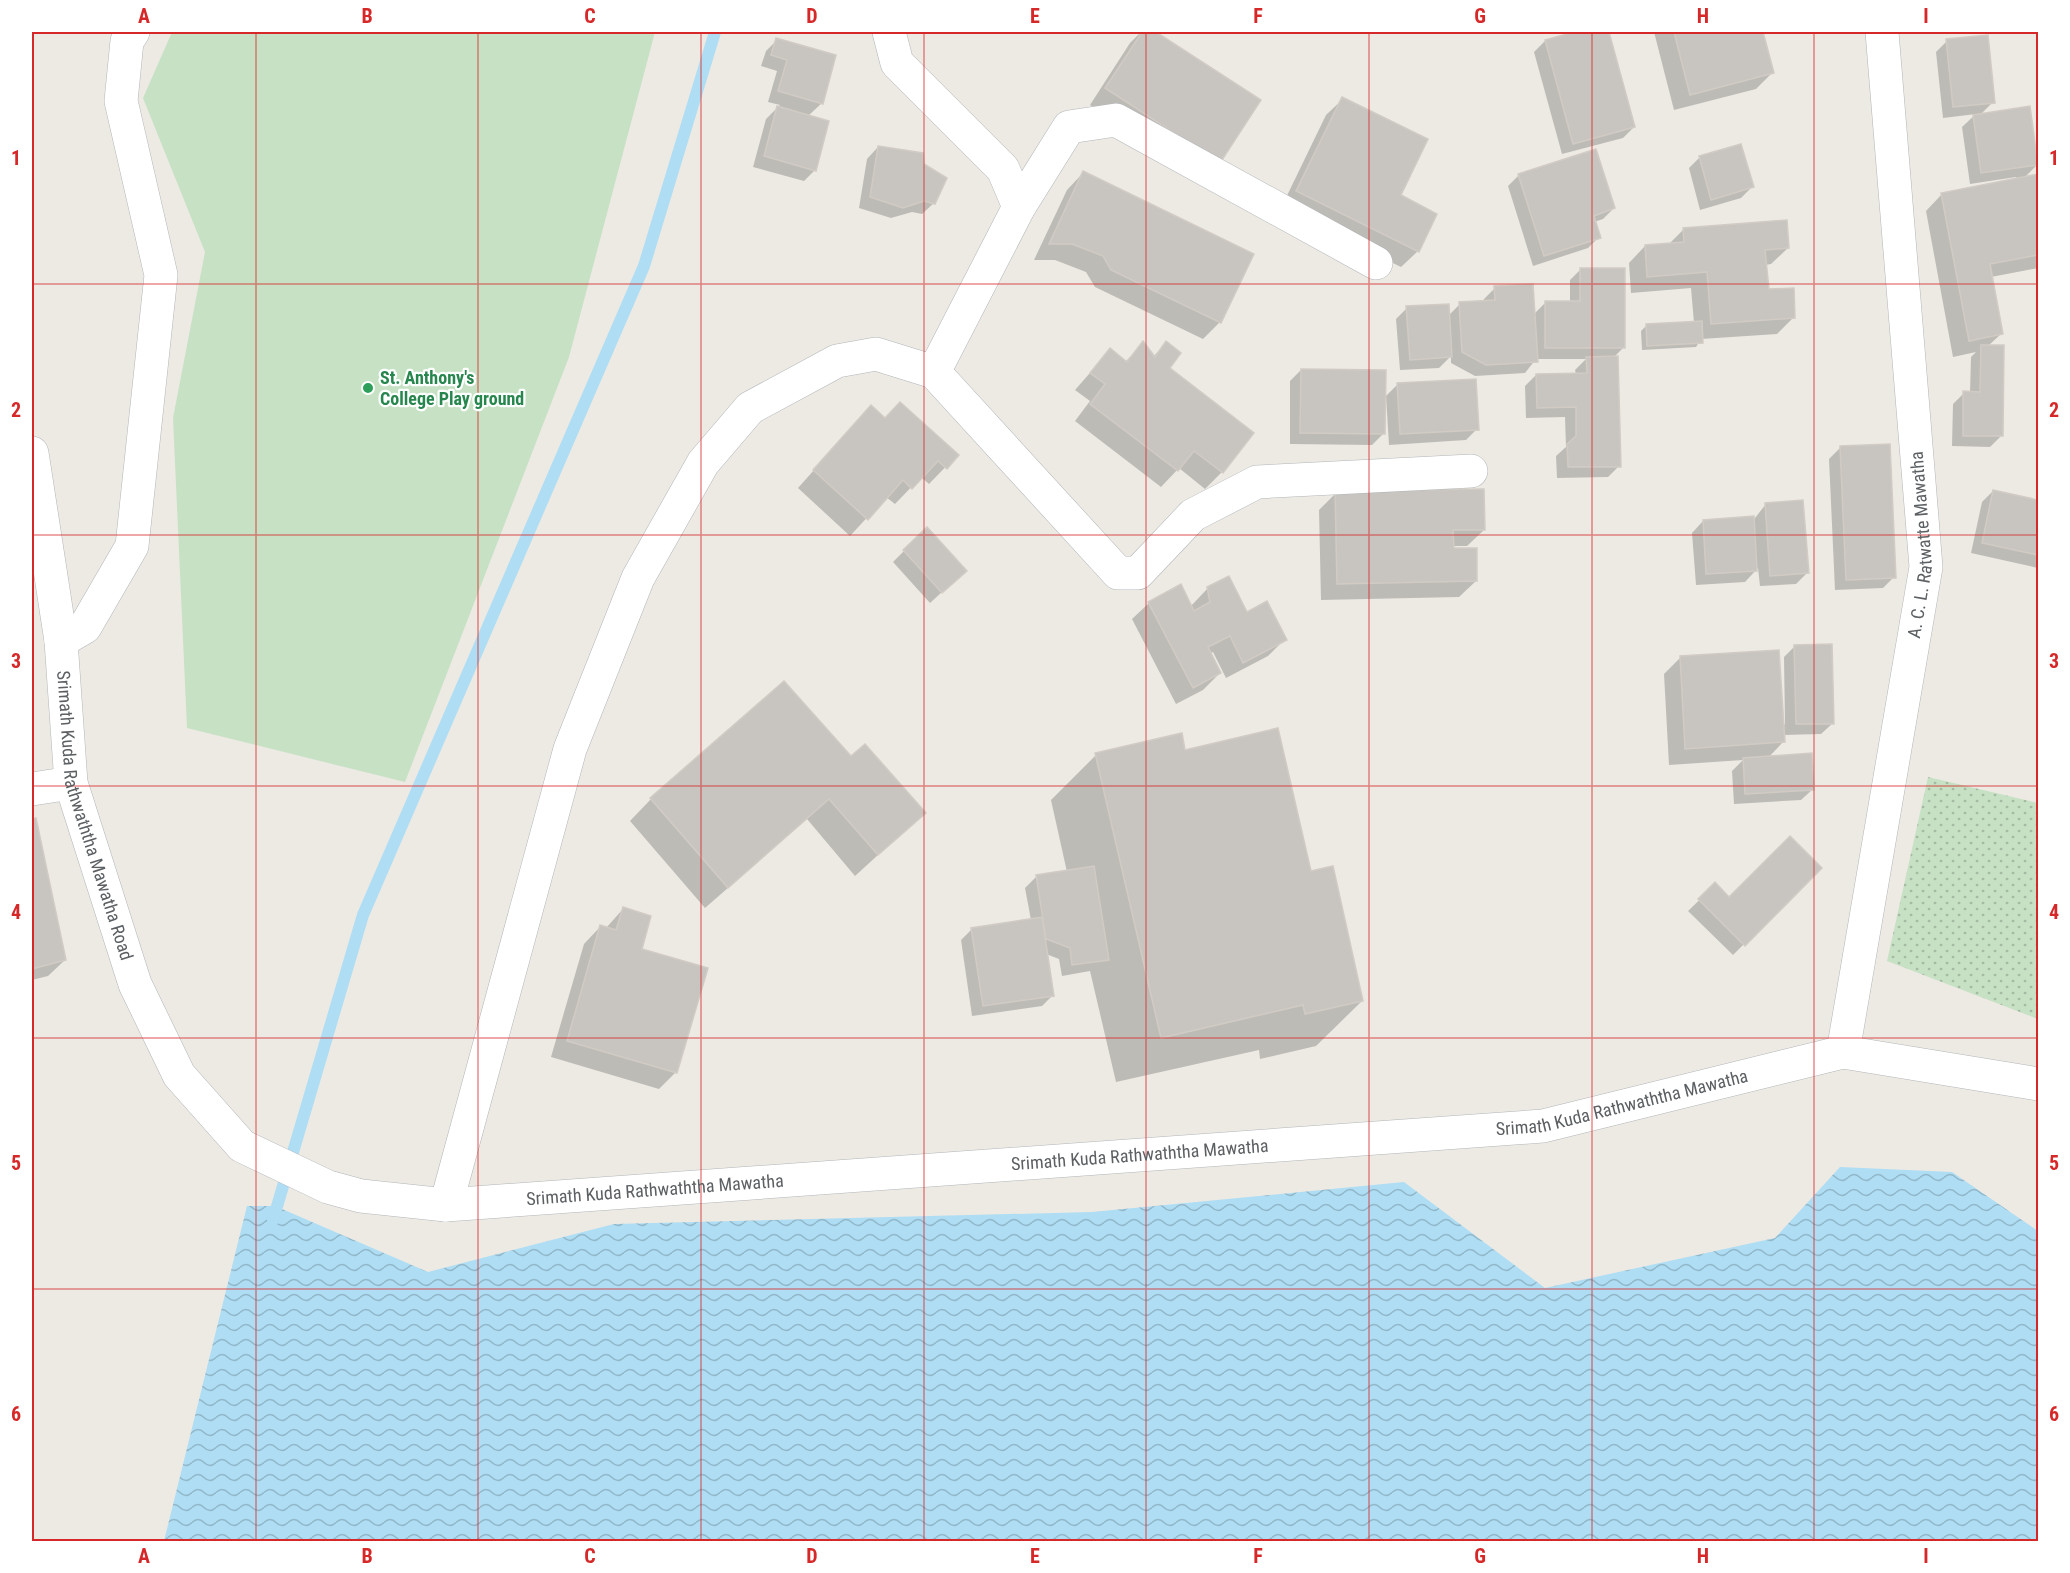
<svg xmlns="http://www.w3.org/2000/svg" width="2070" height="1573" viewBox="0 0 2070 1573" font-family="'Roboto Condensed',sans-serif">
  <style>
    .grass { fill: #c7e1c4 }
    .park { fill: url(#park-dots) }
    .water { fill: url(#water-waves) }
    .shadow { fill: #0003 }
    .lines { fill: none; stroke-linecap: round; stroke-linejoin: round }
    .stream { stroke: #aeddf4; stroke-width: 12 }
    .building { fill: #c8c5c1; stroke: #d1cbc4; stroke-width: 1.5 }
    .minor-casing { stroke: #b2b5b8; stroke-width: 34 }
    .minor { stroke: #fff; stroke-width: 33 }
    .grid { fill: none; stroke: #d62828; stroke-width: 1.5; stroke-opacity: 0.55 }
    .leisure-dot { fill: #2e9e5b; stroke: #fff; stroke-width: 2 }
    .labels { text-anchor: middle; stroke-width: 4.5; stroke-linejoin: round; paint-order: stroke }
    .leisure-label { font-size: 18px; font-weight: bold; fill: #27864d; stroke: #fff; text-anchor: start }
    .street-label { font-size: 18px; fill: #5c6063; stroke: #fff }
    .neatline { fill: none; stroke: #d62828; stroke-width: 2 }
    .grid-label { font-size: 20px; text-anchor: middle; font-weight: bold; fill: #d62828 }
  </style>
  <defs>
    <pattern id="park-dots" width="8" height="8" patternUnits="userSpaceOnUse" patternTransform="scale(1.5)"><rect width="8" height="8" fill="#c7e1c4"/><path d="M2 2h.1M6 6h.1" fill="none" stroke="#a5baa3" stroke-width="1.8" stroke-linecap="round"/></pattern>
    <pattern id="water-waves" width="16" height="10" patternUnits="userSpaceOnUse" patternTransform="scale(1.5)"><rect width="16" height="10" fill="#aeddf4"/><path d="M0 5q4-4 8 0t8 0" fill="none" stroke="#91b7c9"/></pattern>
  </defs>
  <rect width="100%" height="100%" fill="#edeae4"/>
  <!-- grass -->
  <polygon class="grass" points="172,32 655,32 569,357 405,782 187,728 173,418 205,252 143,98"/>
  <!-- park -->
  <polygon class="park" points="1928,777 2038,803 2038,1019 1887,961"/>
  <!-- water -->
  <polygon class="water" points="1840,1167 1952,1172 2038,1231 2038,1541 164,1541 247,1206 275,1206 428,1272 614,1224 1092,1212 1404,1182 1545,1288 1775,1238"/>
  <!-- shadow -->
  <g class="shadow">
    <polygon points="1141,32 1154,32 1259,100 1202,178 1090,105 1130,43"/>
    <polygon points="1580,32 1608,32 1634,127 1623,138 1562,154 1534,52 1545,41"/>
    <polygon points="1654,32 1762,32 1772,73 1756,89 1674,110"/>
    <polygon points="777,40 822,103 808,116 815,170 804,181 753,167 766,119 780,105 768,102 777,71 761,66 766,51"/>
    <polygon points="1947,41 1993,102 1980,115 2037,165 2023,179 2038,176 2038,268 1991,277 2001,334 1988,346 2001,436 1990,447 1952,446 1953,404 1964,393 1970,393 1971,357 1976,352 1953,357 1926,211 1942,194 2017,180 2016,177 1970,184 1962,127 1976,114 1943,118 1936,52"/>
    <polygon points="1343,99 1399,196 1418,251 1401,267 1281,208 1326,115"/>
    <polygon points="878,147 922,165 934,203 922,214 912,212 891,218 859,208 867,159"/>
    <polygon points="1700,157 1752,187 1741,198 1700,210 1689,168"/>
    <polygon points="1083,173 1220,322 1203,339 1095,287 1086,272 1055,260 1034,260 1067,190"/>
    <polygon points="1519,175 1614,208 1603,219 1594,222 1599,237 1588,248 1533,266 1508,186"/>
    <polygon points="1683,230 1788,248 1771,264 1765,265 1768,291 1794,317 1777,334 1701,339 1696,347 1642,350 1641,331 1647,325 1694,323 1691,288 1631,293 1629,263 1645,246 1668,245"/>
    <polygon points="1581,269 1623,348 1613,358 1619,466 1608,477 1557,478 1556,456 1566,447 1565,417 1526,418 1525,386 1536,375 1576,374 1575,370 1586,359 1536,359 1525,373 1475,376 1451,363 1451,356 1439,368 1400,370 1396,319 1407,308 1448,316 1460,304 1484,302 1484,299 1495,288 1533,315 1546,302 1570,303 1570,280"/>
    <polygon points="1166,343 1168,368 1222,472 1205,489 1179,468 1161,487 1075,421 1090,401 1075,390 1110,350 1125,362 1143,344 1153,357"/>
    <polygon points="1301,370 1383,434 1372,445 1290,444 1290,381"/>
    <polygon points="1397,385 1477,429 1466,440 1389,445 1386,396"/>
    <polygon points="855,424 957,455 929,484 921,477 895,504 886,497 850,536 798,488"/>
    <polygon points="1840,448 1894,577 1883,588 1835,590 1829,459"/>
    <polygon points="1993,491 2038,501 2036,523 2038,524 2038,568 1971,553 1982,502"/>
    <polygon points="1336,493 1484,530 1467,546 1452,546 1476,581 1459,597 1321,600 1319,510"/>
    <polygon points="1766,504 1807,573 1796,584 1760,586 1758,568 1745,582 1696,585 1692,533 1703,521 1755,518"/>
    <polygon points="904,551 954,581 930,603 893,562"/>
    <polygon points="1208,588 1285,639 1268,656 1226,678 1213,652 1209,654 1220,673 1203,690 1176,704 1132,619 1149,603 1190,607"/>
    <polygon points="1795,646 1833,723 1821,734 1783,735 1783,742 1768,758 1813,789 1801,800 1734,804 1732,771 1743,760 1669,765 1664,674 1680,658 1785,725 1784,657"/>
    <polygon points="1184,751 1310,873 1362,1001 1316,1046 1260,1059 1259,1050 1116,1082 1090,971 1062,976 1059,959 1046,954 1053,995 1042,1006 972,1016 961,940 972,929 1031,920 1025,888 1036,877 1067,872 1051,800 1096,755"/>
    <polygon points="32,752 34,766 32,769"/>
    <polygon points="850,758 924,813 855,876 807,819 705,908 630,821 651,799"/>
    <polygon points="32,820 35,820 65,960 48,976 32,980"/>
    <polygon points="1820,868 1733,955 1688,911 1715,885 1729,899"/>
    <polygon points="623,909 640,950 676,1072 659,1089 551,1057 584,944 600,927 606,928"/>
  </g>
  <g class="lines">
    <!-- stream -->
    <polyline class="stream" points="273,1220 363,915 644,266 715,32"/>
  </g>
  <!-- building -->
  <g class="building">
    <polygon points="1142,32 1156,32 1261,100 1220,163 1105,88"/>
    <polygon points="1574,32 1609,32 1635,127 1573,144 1545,40"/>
    <polygon points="1674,32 1763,32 1774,73 1690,95"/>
    <polygon points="1988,35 1995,103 1953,107 1946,39"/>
    <polygon points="776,38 836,55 823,104 778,91 787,60 771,55"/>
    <polygon points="1342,97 1428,139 1401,195 1437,214 1419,252 1296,191"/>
    <polygon points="777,106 829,121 816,171 764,156"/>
    <polygon points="2030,106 2038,165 1981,173 1973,115"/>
    <polygon points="1741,144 1754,187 1711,200 1699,156"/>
    <polygon points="878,146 923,153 924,164 947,178 935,204 924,201 903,208 870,197"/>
    <polygon points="1596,149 1615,208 1594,216 1601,238 1544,256 1518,174"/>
    <polygon points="1083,171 1254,254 1221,323 1111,270 1103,256 1072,244 1049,244"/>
    <polygon points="2038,174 2038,255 1990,264 2003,334 1969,341 1941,193"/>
    <polygon points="1787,220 1789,248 1765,250 1769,289 1794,288 1795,318 1711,324 1707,272 1647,277 1645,245 1684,242 1683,228"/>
    <polygon points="1580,268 1625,268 1625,348 1545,348 1545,301 1580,301"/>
    <polygon points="1533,284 1538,362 1486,365 1462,352 1459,302 1495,300 1494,286"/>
    <polygon points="1449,304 1452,357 1410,360 1406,306"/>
    <polygon points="1702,321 1703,343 1647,346 1646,324"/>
    <polygon points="1143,341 1155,357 1166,341 1181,353 1170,368 1254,433 1223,473 1194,451 1178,471 1090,404 1105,384 1090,373 1110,348 1127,362"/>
    <polygon points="1981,345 2004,345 2003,436 1963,436 1963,391 1980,392"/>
    <polygon points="1618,356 1621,467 1568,467 1567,444 1576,436 1576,407 1537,408 1536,374 1587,373 1586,357"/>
    <polygon points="1301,369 1386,370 1385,434 1300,433"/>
    <polygon points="1476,379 1479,430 1400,434 1397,383"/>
    <polygon points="900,402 959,455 947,469 938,461 912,489 903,480 868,520 813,470 871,405 885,418"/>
    <polygon points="1890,444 1896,578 1846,580 1840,446"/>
    <polygon points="1484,489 1485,530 1453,530 1454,548 1477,548 1477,581 1337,584 1335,491"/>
    <polygon points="1993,490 2038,500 2038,555 1982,543"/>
    <polygon points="1803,500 1809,573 1770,576 1765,503"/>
    <polygon points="1754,516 1757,571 1706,574 1703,520"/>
    <polygon points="927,527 967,571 942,593 903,550"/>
    <polygon points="1229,576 1247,612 1267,601 1287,640 1243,663 1230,636 1208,647 1221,673 1193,688 1148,602 1181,584 1194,611 1210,602 1207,587"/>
    <polygon points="1832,644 1834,724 1796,724 1794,645"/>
    <polygon points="1779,650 1785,742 1685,749 1680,656"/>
    <polygon points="784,681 851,756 865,744 926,813 878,855 829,799 728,888 650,798"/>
    <polygon points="1278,728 1311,871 1333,866 1363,1001 1305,1014 1303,1005 1161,1038 1095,753 1182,733 1185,750"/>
    <polygon points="1812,753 1814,790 1745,794 1743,758"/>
    <polygon points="36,818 66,960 32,969 32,819"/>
    <polygon points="1790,836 1822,868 1745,946 1698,899 1715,882 1729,897"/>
    <polygon points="1094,866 1109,960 1072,965 1070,948 1046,939 1036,875"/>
    <polygon points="623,907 651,916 642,949 708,968 677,1073 567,1041 600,925 616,930"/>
    <polygon points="1042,917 1054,996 983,1006 971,928"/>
  </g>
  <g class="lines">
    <!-- minor casing -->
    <g class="minor-casing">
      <g id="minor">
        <polyline points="889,32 897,63 1003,169 1019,207"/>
        <polyline points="934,372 1019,207 1069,127 1116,120 1376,263"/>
        <path id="s1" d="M32,453L61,641L71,783L135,984L179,1075L242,1146L328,1187L361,1196L446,1205L1543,1126L1843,1052L2038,1084"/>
        <polyline points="61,641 85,627 132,546 161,275 121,101 127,41 133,32"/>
        <polyline points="32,789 71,783"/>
        <path id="s2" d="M1843,1052L1926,567L1882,32"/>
        <polyline points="446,1205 570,749 638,578 703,463 750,408 837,361 876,354 934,372 1118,573 1138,573 1193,515 1257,482 1471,471"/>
      </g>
    </g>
    <!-- minor -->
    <use href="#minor" class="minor"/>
  </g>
  <!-- grid -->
  <path class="grid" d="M256,32V1542M478,32V1542M701,32V1542M924,32V1542M1146,32V1542M1369,32V1542M1592,32V1542M1814,32V1542M32,284H2038M32,535H2038M32,786H2038M32,1038H2038M32,1289H2038"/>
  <!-- markers -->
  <circle class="leisure-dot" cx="368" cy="388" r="6"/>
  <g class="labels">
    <!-- leisure labels -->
    <g class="leisure-label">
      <text x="380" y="384">St. Anthony's<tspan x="380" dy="21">College Play ground</tspan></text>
    </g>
    <!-- street labels -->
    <g class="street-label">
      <text dy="6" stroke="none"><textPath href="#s2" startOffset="514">A. C. L. Ratwatte Mawatha</textPath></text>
      <text dy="6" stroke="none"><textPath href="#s1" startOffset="369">Srimath Kuda Rathwaththa Mawatha Road</textPath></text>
      <text dy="6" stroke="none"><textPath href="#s1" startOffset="2136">Srimath Kuda Rathwaththa Mawatha</textPath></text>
      <text dy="6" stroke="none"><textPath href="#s1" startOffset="1650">Srimath Kuda Rathwaththa Mawatha</textPath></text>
      <text dy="6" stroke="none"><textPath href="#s1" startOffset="1164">Srimath Kuda Rathwaththa Mawatha</textPath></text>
    </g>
  </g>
  <!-- border -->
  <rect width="2070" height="1573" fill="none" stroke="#ffffff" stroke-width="66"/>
  <rect x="33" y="33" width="2004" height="1507" class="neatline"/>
  <g class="grid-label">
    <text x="144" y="23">A</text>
    <text x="367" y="23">B</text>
    <text x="590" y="23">C</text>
    <text x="812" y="23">D</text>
    <text x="1035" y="23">E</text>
    <text x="1258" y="23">F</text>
    <text x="1480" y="23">G</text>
    <text x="1703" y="23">H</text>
    <text x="1926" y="23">I</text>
    <text x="16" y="165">1</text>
    <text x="2054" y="165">1</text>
    <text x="16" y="417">2</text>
    <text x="2054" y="417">2</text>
    <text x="16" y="668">3</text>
    <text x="2054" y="668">3</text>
    <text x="16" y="919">4</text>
    <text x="2054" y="919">4</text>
    <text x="16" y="1170">5</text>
    <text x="2054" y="1170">5</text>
    <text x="16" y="1421">6</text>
    <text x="2054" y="1421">6</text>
    <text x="144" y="1563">A</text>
    <text x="367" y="1563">B</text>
    <text x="590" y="1563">C</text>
    <text x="812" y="1563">D</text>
    <text x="1035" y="1563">E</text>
    <text x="1258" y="1563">F</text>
    <text x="1480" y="1563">G</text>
    <text x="1703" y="1563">H</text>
    <text x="1926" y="1563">I</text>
  </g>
</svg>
